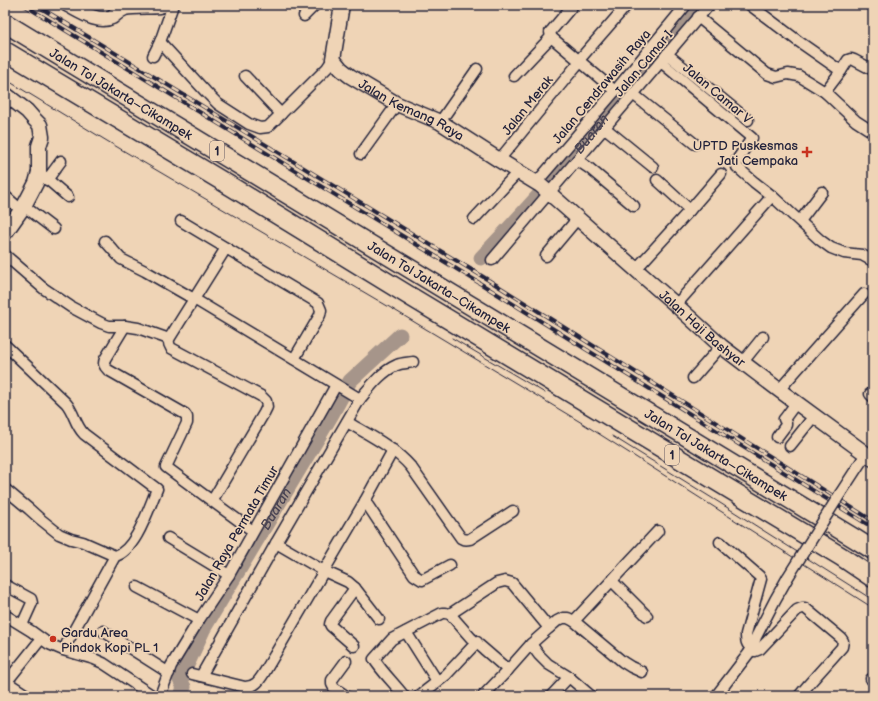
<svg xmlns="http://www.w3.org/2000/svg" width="878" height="701" viewBox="0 0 878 701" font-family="'Balsamiq Sans',sans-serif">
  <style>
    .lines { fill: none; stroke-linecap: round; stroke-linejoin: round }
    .river { stroke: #a6958a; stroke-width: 15 }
    .street-casing { stroke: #22223b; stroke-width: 13 }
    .secondary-casing { stroke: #22223b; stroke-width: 17 }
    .highway-casing { stroke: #22223b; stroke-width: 21 }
    .street { stroke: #efd4b6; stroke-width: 10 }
    .secondary { stroke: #efd4b6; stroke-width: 14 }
    .highway { stroke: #efd4b6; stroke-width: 18 }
    .tram { stroke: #22223b; stroke-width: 1 }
    .rail-casing { stroke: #22223b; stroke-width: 4 }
    .rail { stroke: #efd4b6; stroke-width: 2.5; stroke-dasharray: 8; stroke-linecap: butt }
    .street-bridge-casing { stroke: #22223b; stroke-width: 13; stroke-linecap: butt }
    .street-bridge { stroke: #efd4b6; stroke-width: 10 }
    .poi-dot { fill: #c8321e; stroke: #efd4b6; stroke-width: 1.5 }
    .labels { text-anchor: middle; stroke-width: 3.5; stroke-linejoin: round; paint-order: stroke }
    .shield { fill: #efd4b6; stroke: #605760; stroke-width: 1 }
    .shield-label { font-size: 12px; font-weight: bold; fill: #22223b }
    .street-label { font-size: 13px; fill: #22223b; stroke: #efd4b6 }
    .poi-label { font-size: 13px; fill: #22223b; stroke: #efd4b6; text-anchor: end }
    .water-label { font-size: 14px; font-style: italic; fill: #4a4453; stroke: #efd4b6 }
  </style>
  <rect width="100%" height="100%" fill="#efd4b6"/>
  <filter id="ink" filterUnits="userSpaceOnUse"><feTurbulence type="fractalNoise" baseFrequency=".025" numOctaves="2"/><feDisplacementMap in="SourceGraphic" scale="8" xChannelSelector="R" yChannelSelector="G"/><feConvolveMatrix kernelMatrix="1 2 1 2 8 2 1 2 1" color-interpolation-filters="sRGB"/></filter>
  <g filter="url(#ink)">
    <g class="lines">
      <!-- river -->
      <g class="river">
        <path id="s1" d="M481,258C521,216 559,174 595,129C628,88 659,45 693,5"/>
        <path id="s2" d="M181,696L184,687L180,680L203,630L331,416L350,381L400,335"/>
      </g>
      <!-- street casing -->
      <g class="street-casing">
        <g id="street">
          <polyline points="750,5 798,41 841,71"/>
          <polyline points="304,16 315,5"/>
          <polyline points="698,17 767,74 776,77 788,74 799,76 825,92 856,121 873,132"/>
          <polyline points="551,37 615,91"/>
          <polyline points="551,37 550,32 552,30 573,5"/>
          <polyline points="160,42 206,92 218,104 249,124 260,128 268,127 327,68 333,59"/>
          <polyline points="667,54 748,120"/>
          <polyline points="153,56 160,42 173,5"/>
          <polyline points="579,60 627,5"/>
          <polyline points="661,62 752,138 737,160 737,167 754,182 772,196 820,240 831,248 844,253 862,255 873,261"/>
          <polyline points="245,76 281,114"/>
          <polyline points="514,76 551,37"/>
          <polyline points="825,92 841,71 848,60 851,59 854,60 873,70"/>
          <polyline points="633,94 695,144"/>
          <polyline points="440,122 477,69"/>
          <polyline points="605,128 653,167"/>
          <polyline points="361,154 397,104"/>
          <polyline points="499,160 576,66"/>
          <polyline points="577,160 589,168 634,206"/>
          <polyline points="39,172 68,197"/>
          <polyline points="47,180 61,161"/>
          <polyline points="657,180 690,210"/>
          <polyline points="536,183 615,91 686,5"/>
          <polyline points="5,196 21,210"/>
          <polyline points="24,206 54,229"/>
          <polyline points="474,219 518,172"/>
          <polyline points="181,221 226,248"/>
          <polyline points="800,221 822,192"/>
          <polyline points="105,241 121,259 145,271 194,299 360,399 276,543 201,676"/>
          <polyline points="5,255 43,288 71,307 101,323 109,326 125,326 138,328 169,339"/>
          <polyline points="546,256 578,218"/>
          <polyline points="492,260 709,5"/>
          <polyline points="636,269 690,210 721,174"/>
          <polyline points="676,305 772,196"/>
          <path d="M125,326L105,359C103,364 104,366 108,370L185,414L187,417V423L166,467L212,501L264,413L267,407L266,401L261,396L171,348C169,345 168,343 169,339L226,248L318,303L321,310L320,315L294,359"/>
          <path d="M5,345L66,403C74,412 75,425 84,434L157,489C149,507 136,551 115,556L83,542L71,539L59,534L39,518L29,509L5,489"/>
          <polyline points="742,363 763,337"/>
          <polyline points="693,378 721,346"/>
          <polyline points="779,390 864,294"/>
          <polyline points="870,394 873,397"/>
          <path d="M360,399C371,386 381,372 397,365C402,363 408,363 413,362"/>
          <path d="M347,422C369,435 394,447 411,467L461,538C464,540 466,540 470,539L513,511"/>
          <polyline points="777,437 786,425 786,423 784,419 785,418 796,403"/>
          <polyline points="790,446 814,416"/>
          <polyline points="840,494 866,454"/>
          <polyline points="212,501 253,531"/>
          <polyline points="365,501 414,575 422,580 450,565"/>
          <polyline points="168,538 229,575"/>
          <path d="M720,542L759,576L761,579L746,634C746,641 746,644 752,649"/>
          <polyline points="276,543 324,571 348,582 355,588 379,619"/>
          <polyline points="612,581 647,616"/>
          <polyline points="5,585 31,599 32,603 22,625"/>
          <polyline points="137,587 199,620"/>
          <polyline points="450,614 497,583 505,581 512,583 549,628"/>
          <polyline points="5,615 31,631 49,644 63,650 94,659 103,663 153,696"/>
          <polyline points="574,621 658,531"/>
          <polyline points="103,631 169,673"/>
          <polyline points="406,632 437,681"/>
          <polyline points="67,643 115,556"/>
          <polyline points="531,644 539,655 548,664 569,677 591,696"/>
          <polyline points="354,646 331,626 330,624 331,621 355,588"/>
          <polyline points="752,649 755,651 760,649 797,610 802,608 805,608 841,638 843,641 842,647 809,684 799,696"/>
          <polyline points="346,661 332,680 332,684 334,688 346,696"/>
          <path d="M192,674L245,687C255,687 259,681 264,673L365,501L393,450"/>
          <polyline points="871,679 873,681"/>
          <polyline points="5,681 28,696"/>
          <polyline points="5,684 41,639"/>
          <polyline points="160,696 171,666 199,620 229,575 336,385"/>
          <path d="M404,696C394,683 382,672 374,659L392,639L442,613H445L450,614L471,638L508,670"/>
          <polyline points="419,696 446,675 477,642"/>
          <polyline points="483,696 508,670 531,644 549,628 557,621 563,618 568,618 574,621 623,662 631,667 642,672"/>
          <polyline points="551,696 569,677"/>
          <polyline points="716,696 752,649 756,637 775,600 788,577"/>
        </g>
      </g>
      <!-- secondary casing -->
      <g class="secondary-casing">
        <g id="secondary">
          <path d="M68,5C80,11 98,24 112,17C116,14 119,10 125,8C134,6 150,7 159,6L163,5"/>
          <path id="s3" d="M342,5L333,59L341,69L350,76L397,104L440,122L499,160L540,185L676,305L721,346L779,390L873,459"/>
          <polyline points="5,94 27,111 34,119 40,125 42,137 39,146 39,172 36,183 24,206 5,233"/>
        </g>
      </g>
      <!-- highway casing -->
      <g class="highway-casing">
        <g id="highway">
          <path id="s4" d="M5,23L854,538L873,550"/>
          <polyline points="5,51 232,187 408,295 842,557 873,578"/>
        </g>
      </g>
      <!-- street -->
      <use href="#street" class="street"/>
      <!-- secondary -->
      <use href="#secondary" class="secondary"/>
      <!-- highway -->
      <use href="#highway" class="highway"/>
      <!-- tram -->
      <g class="tram">
        <polyline points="5,79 107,141 396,311 582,423 873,608"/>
        <polyline points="452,338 545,393"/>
        <polyline points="612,436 720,503 873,600"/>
      </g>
      <!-- rail casing -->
      <g class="rail-casing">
        <g id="rail">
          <polyline points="24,5 486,287 867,524"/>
          <polyline points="36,5 490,281 870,519"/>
        </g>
      </g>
      <!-- rail -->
      <use href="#rail" class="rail"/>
      <!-- street-bridge casing -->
      <g class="street-bridge-casing">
        <polyline id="street-bridge" points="788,577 840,494"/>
      </g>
      <!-- street-bridge -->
      <use href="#street-bridge" class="street-bridge"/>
    </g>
  </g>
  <!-- markers -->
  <g class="poi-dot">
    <path d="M805 146h4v4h4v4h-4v4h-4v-4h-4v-4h4z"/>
    <circle cx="53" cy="639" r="4"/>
  </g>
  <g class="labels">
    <!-- shield labels -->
    <g class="shield">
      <rect x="210" y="141" width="14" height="20" rx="3"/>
      <rect x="665" y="445" width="14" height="20" rx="3"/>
    </g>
    <g class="shield-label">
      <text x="217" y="155">1</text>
      <text x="672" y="459">1</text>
    </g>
    <!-- street labels -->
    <g class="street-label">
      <text transform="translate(643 63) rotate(-50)" y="5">Jalan Camar I</text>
      <text transform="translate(601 86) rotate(-50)" y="5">Jalan Cendrawasih Raya</text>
      <text dy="5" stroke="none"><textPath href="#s4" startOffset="136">Jalan Tol Jakarta–Cikampek</textPath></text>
      <text transform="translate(718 93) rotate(40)" y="5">Jalan Camar V</text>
      <text transform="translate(527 105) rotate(-51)" y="5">Jalan Merak</text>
      <text dy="5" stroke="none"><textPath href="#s3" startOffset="149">Jalan Kemang Raya</textPath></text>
      <text dy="5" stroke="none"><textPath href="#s4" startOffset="508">Jalan Tol Jakarta–Cikampek</textPath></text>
      <text dy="5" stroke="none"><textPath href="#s3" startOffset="515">Jalan Haji Bashyar</textPath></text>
      <text dy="5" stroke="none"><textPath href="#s4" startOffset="832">Jalan Tol Jakarta–Cikampek</textPath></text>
      <text transform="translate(236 533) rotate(-60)" y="5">Jalan Raya Permata Timur</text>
    </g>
    <!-- poi labels -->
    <g class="poi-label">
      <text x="798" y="150">UPTD Puskesmas<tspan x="798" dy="15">Jati Cempaka</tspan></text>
      <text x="61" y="637" text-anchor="start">Gardu Area<tspan x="61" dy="15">Pindok Kopi PL 1</tspan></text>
    </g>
    <!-- water labels -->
    <g class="water-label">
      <text dy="5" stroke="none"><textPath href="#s1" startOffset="166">Buaran</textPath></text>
      <text dy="5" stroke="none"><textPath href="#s2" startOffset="214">Buaran</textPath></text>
    </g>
  </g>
  <!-- margin -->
  <rect width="878" height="701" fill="none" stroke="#efd4b6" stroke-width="20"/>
  <rect x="10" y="10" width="858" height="681" fill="none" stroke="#22223b" stroke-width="1.5" filter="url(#ink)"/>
</svg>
